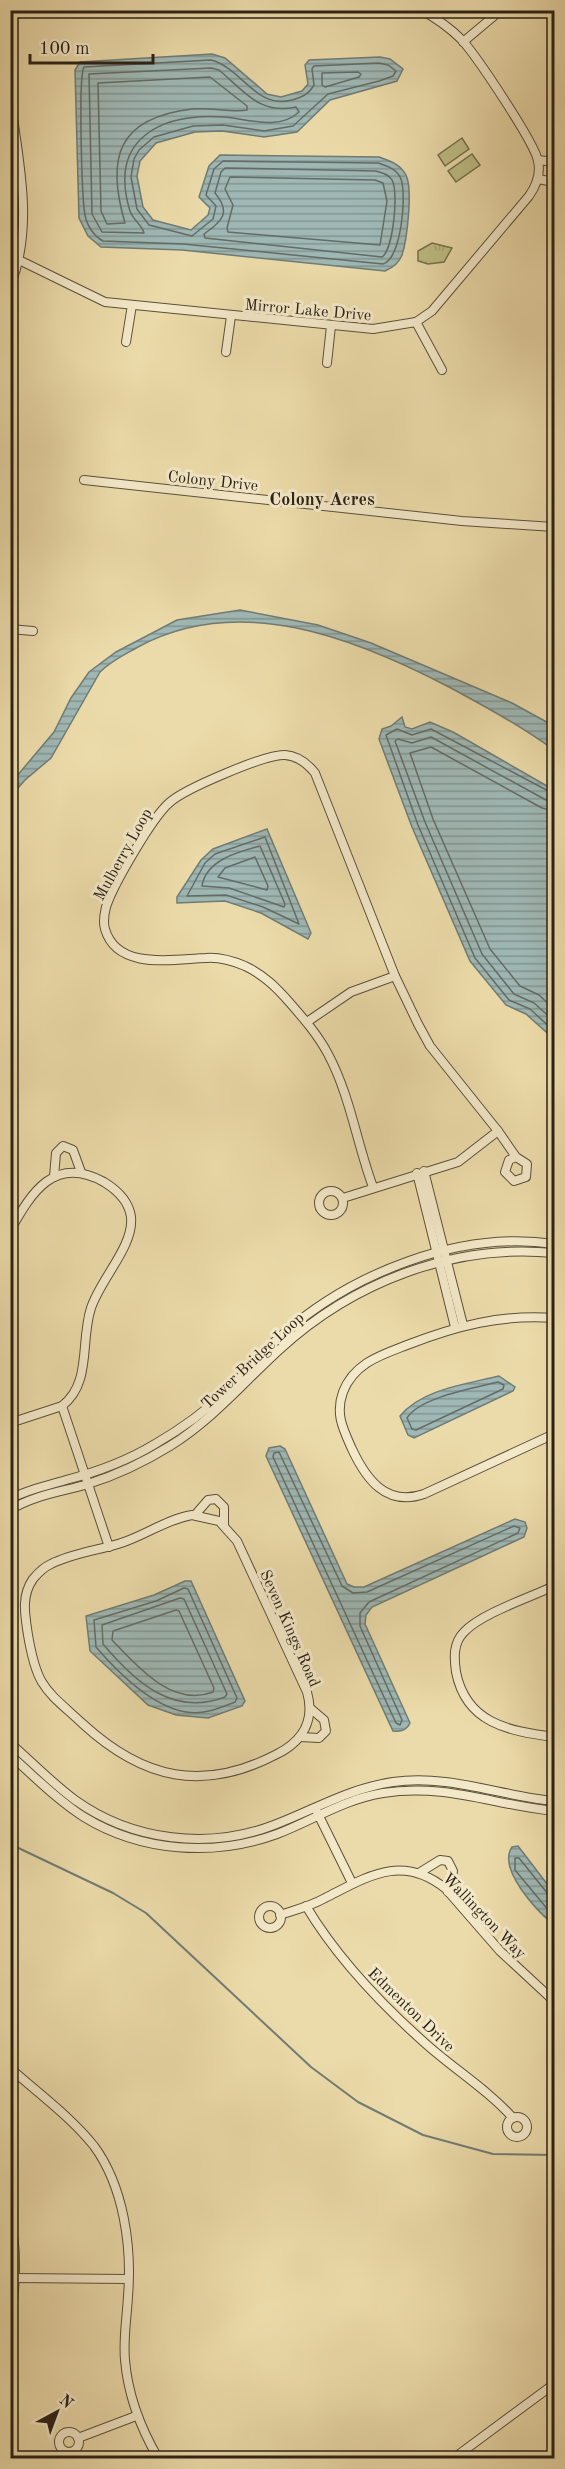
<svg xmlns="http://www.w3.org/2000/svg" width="565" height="2469" viewBox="0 0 565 2469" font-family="'Old Standard TT',serif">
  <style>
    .grass { fill: #bebe84; stroke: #74704d; stroke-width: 1.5 }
    .park { fill: url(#park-tufts); stroke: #74704d; stroke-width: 1.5 }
    .water { fill: url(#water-rules); stroke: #707c75; stroke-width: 1.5 }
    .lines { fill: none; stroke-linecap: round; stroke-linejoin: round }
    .shore { stroke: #646c66; stroke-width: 1.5 }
    .stream { stroke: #707c75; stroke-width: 2 }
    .minor-casing { stroke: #5a503b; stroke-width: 10 }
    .minor { stroke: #f3e8c8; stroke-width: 8 }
    .labels { text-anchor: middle; stroke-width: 6; stroke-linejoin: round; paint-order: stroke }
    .street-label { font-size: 16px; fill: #2a2116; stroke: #f3e8c8 }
    .neighbourhood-label { font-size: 18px; font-weight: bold; fill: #2a2116; stroke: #f3e8c8 }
  </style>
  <defs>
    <pattern id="park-tufts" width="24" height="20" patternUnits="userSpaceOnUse" patternTransform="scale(1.5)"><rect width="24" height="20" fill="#bebe84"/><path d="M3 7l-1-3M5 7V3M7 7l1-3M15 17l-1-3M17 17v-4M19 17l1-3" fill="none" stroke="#a3a371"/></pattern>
    <pattern id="water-rules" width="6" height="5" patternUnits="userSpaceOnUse" patternTransform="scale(1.5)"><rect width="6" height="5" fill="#9fb8b5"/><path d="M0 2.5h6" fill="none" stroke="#829592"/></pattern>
  </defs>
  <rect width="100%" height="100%" fill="#ecdbaa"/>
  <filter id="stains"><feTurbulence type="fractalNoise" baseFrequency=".00333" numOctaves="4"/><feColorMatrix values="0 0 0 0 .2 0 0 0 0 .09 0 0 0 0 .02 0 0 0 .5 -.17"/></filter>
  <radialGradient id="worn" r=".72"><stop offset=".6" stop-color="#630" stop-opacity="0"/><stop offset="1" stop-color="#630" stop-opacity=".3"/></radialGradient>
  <!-- grass -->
  <g class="grass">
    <polygon points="462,138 469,149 445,166 438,155"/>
    <polygon points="472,154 480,165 456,182 448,171"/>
  </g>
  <!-- park -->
  <polygon class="park" points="432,243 452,248 444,262 428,264 418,261 418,251"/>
  <!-- water -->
  <g class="water">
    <path d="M212,54L225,58L267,94L281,97L302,91L308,84L305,65L309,60L380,57L390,59L403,69L397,81L330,100L297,132L264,137L222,131L195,132L156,143L140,161L137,176L143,207L153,220L191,230L208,215L210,208L199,197L209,166L220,155L379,157C390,161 400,164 406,175C413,189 407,240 402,255C399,263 392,268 385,271L182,250L101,247L88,236L79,218L75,70L80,62Z"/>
    <path d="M240,610L318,625L371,643L512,703L554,726V750C521,726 486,707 449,687C355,638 240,592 138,647C124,655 111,661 100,672L51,758L25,780L11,796V783L54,732L71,698L89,672L116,652L177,620Z"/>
    <polygon points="402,717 405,727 412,729 430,722 453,732 554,790 554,1039 526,1014 506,1005 470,961 412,827 379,739 382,729 391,726"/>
    <polygon points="267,829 311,933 308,939 261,913 225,901 177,903 177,897 201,860 213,849"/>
    <path d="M499,1376L515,1387L513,1391L414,1438L408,1435L400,1416C422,1389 467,1384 499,1376Z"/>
    <path d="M280,1446L285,1449L347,1584L354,1587H364L515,1519L525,1522L527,1528L524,1537L372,1607L366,1615L365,1624L410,1723C407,1730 401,1732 393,1731L266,1456L269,1448Z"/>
    <polygon points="185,1581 191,1581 245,1701 242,1706 208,1718 176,1715 148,1705 90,1651 86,1616 154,1595"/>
    <path d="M518,1846L554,1893V1925C537,1911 497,1869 512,1847Z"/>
  </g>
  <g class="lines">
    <!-- shore -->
    <g class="shore">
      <path d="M211,60C242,68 256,110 292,100C302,97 308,95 314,85L312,69L314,66L379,63L388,65L396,71L393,76L379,81L328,94L293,126L264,131L223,125L193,126L154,137L139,150L134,159L131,177L137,209L149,225L192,236L213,219L216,206L206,195L214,169L223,161L378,163C387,166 397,169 401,179C407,196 401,259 383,264L183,244L103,241C94,236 87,226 85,215C82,200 78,77 84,67Z"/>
      <path d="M211,68L219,70C245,92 260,115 296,107L299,112C279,131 248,119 224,117C160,113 108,139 130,211C133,220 142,225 144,233L102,232L92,214L89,74Z"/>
      <polygon points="358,72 361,74 359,77 325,87 322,85 322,73"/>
      <path d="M210,77L247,106V110C234,113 209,107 192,109C117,118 106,158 125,223L107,224L101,211L98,83Z"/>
      <path d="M225,168L376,171C382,173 389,174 392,180C399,192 393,250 382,257L205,238L204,234C223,221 231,212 215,193L221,172Z"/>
      <polygon points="230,177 375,180 383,183 387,201 380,245 228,232 227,228 233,205 225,189"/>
      <polyline points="554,794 431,729 412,735 397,729 386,735 418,825 475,958 509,1000 530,1009 554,1031"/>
      <polyline points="554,802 546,800 431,737 412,743 398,739 395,741 425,822 482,954 514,994 534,1003 554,1021"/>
      <polyline points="554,811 542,808 431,747 410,753 433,819 490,949 520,986 539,995 554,1009"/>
      <polygon points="265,837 299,924 263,907 226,895 187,896 205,863 215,854"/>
      <path d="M260,846L285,904L284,907L229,888L202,886C206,860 238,852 260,846Z"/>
      <polygon points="255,857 268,886 267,890 218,877 225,868"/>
      <path d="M498,1382L504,1385L503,1389L416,1430L412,1429L407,1418C420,1397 475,1388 498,1382Z"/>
      <polygon points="279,1452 342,1586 353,1593 367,1592 514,1526 520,1528 518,1533 369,1602 360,1613 360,1626 402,1720 400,1725 396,1723 273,1457 274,1453"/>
      <path d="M184,1588L188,1589L237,1698L235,1702C227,1705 218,1709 209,1711C167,1722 121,1676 96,1647L94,1620L156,1601Z"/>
      <path d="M180,1598L184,1599L227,1694L225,1697C173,1717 135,1682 103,1644L102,1625Z"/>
      <path d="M176,1610L179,1611L214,1688L213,1692C172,1708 137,1666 112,1640L113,1631Z"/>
      <polyline points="554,1896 548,1894 519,1858 515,1858 515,1870 554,1917"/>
    </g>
    <!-- stream -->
    <polyline class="stream" points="10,1844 113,1893 146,1913 311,2067 358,2102 423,2135 493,2154 554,2155"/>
    <!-- minor casing -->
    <g class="minor-casing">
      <g id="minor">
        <polyline points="10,18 22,10"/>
        <polyline points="463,42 494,16"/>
        <path d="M10,97C18,159 35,226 10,286"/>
        <polyline points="538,160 554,162"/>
        <polyline points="538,179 554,182"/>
        <path d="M19,260L105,302L373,329L416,322L432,311L529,196C536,186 541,174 538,161C535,143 477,57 462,40C450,28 436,18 421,10"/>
        <polyline points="416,322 442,370"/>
        <polyline points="126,342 132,305"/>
        <polyline points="226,352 231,316"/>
        <polyline points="327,363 331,326"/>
        <polyline points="84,480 462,521 554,527"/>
        <polyline points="10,629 33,631"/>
        <polyline points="307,1022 351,992 395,976"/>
        <polyline points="498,1131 516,1157 527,1164 526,1177 514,1181 505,1172 509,1160 516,1157"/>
        <polyline points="424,1171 463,1325"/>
        <polyline points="417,1173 455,1327"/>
        <polyline points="54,1177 56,1153 63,1146 73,1150 81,1172"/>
        <circle cx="331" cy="1203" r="12"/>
        <path d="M343,1198L458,1162L498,1131L430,1046L418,1024L395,976L315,773C307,763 298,756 285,755C266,754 184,789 169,803C152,818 113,885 106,907C104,915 103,922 105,929C117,971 174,959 206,958C218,957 233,961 245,966C264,975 277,988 290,1003C304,1019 318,1035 328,1054C350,1095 357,1144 373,1187"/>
        <path d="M10,1231C32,1191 55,1155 104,1182C117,1190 129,1202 131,1217C134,1246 101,1278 91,1308C80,1341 92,1383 62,1406L109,1547"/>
        <path d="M554,1318C502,1314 456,1326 407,1345C381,1355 354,1363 343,1392C335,1414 343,1429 352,1449C366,1479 386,1507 424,1494L554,1434"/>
        <polyline points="10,1423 62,1406"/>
        <path d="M10,1499C28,1489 47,1486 66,1480C97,1472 127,1461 155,1444C181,1429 206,1411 228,1390C246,1372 262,1352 282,1335C352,1273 460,1230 554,1244"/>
        <path d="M10,1510C34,1495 61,1492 88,1484C117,1475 144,1462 170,1446C213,1419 243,1383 279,1350C353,1282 454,1243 554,1253"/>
        <path d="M192,1515L219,1521L237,1541L307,1692C315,1720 303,1741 277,1754C203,1793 143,1779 83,1724C45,1689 37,1688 28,1635C25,1615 21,1596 33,1579C38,1573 44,1567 51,1564C73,1553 101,1550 124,1542C147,1534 168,1519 192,1515Z"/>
        <polyline points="195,1515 208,1500 216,1499 224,1507 224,1525"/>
        <path d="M554,1586C529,1598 482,1613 464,1632C453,1643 454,1658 456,1672C466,1723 508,1731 554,1737"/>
        <polyline points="300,1737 319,1738 326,1731 324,1720 310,1708"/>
        <path d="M10,1743C32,1762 52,1783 75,1800C132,1841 209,1850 274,1825C316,1809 347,1789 393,1782C449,1774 500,1796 554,1801"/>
        <path d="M10,1755C34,1776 57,1800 84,1817C141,1852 214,1857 277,1834C313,1820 345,1799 383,1793C445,1783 494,1805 554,1811"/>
        <polyline points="317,1812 352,1883"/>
        <polyline points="419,1873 440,1860 448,1861 453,1871 448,1892"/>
        <path d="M306,1906C337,1958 381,2004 426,2044C454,2069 488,2090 513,2118"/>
        <circle cx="270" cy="1917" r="11"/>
        <path d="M280,1915C295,1910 311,1906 325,1898C367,1877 402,1853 446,1889L500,1951L554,2001"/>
        <path d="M10,2068C38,2093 71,2117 94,2146C124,2187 132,2247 128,2296C127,2317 123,2338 125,2360C128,2396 140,2427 158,2458"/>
        <circle cx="517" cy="2127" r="10"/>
        <path d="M10,2224C19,2249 14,2299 10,2325"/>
        <polyline points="13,2278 128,2279"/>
        <circle cx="69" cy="2442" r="10"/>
        <polyline points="78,2438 136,2416"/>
        <polyline points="454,2458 554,2384"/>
      </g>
    </g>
    <!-- minor -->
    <use href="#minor" class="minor"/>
  </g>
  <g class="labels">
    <!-- street labels -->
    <g class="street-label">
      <text transform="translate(308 309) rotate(5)" y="6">Mirror Lake Drive</text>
      <text transform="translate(213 480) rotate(6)" y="6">Colony Drive</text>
      <text transform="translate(122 854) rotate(-61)" y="6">Mulberry Loop</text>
      <text transform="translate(252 1360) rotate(-43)" y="6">Tower Bridge Loop</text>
      <text transform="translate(291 1628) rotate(66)" y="6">Seven Kings Road</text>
      <text transform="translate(485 1915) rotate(46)" y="6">Wallington Way</text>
      <text transform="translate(412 2009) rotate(44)" y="6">Edmenton Drive</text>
    </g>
    <!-- neighbourhood labels -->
    <g class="neighbourhood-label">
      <text x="322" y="505">Colony Acres</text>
    </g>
  </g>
  <!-- margin -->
  <rect width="565" height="2469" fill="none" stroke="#ecdbaa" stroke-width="36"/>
  <rect x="12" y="12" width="541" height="2445" fill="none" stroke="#2a2116" stroke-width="3"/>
  <rect x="18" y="18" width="529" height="2433" fill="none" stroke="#2a2116" stroke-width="1.5"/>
  <!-- north arrow -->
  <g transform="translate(57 2412) rotate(41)" stroke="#f3e8c8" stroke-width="4.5" paint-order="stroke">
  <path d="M0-4.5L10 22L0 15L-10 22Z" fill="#2a2116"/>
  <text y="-9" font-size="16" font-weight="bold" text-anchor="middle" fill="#2a2116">N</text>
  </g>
  <!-- scale -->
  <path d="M30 54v9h123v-9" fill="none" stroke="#2a2116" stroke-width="3"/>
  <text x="39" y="54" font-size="18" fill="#2a2116" stroke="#f3e8c8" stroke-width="4.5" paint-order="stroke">100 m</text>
  <rect width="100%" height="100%" filter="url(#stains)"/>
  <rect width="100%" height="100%" fill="url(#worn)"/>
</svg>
